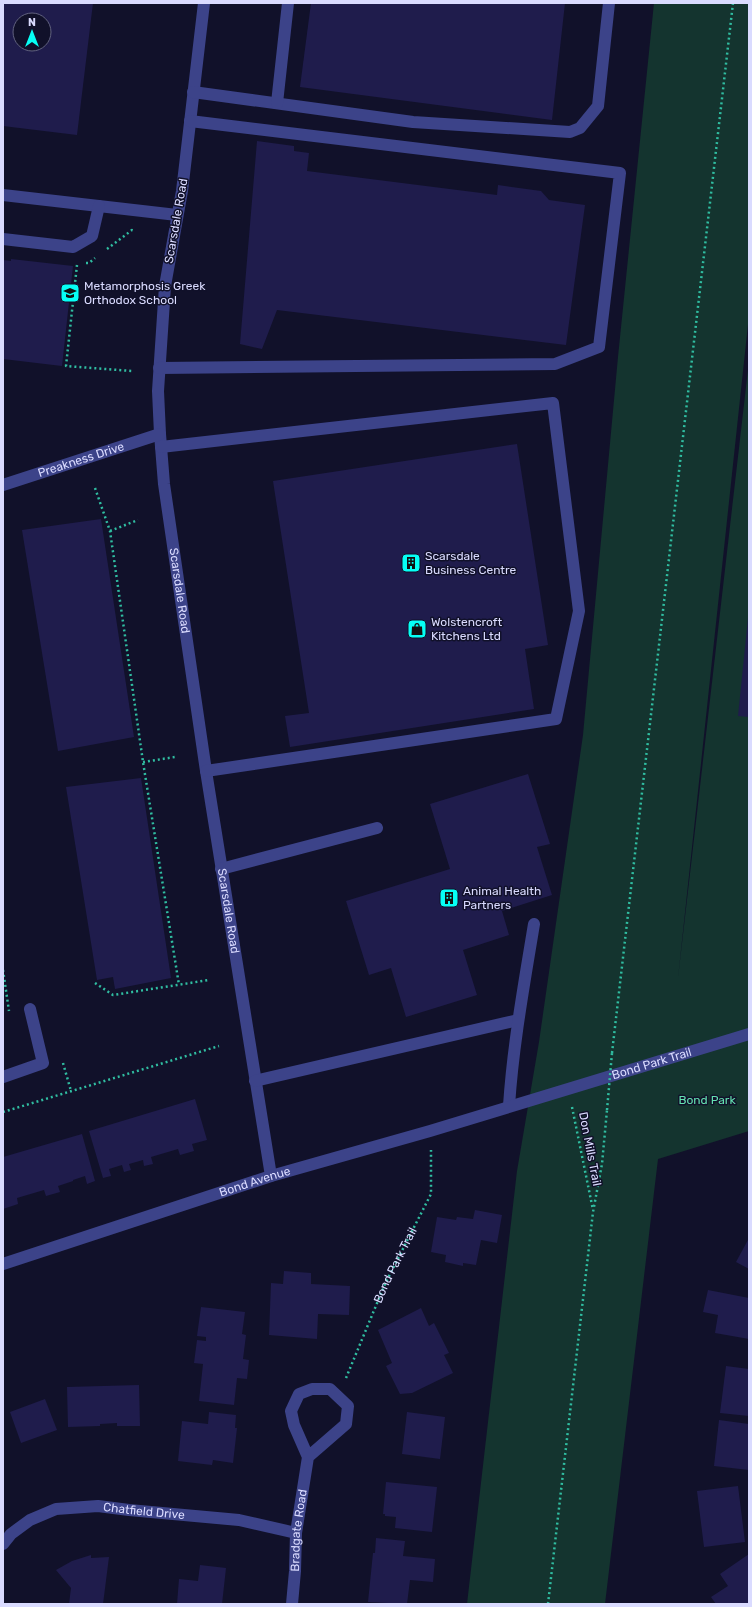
<svg xmlns="http://www.w3.org/2000/svg" width="752" height="1607" viewBox="0 0 752 1607" font-family="Rubik,sans-serif">
  <style>
    .green { fill: #14342f }
    .building { fill: #1f1c4c; fill-rule: evenodd }
    .lines { fill: none; stroke-linecap: round; stroke-linejoin: round }
    .path { stroke: #30bda1; stroke-width: 2.5; stroke-dasharray: 2 3; stroke-linecap: butt }
    .minor { stroke: #3c4389; stroke-width: 12 }
    .path-bridge { stroke: #30bda1; stroke-width: 2.5; stroke-dasharray: 2 3; stroke-linecap: butt }
    .labels { text-anchor: middle; stroke-width: 3; stroke-linejoin: round; paint-order: stroke }
    .street-label { font-size: 12px; fill: #dadbff; stroke: #11112a }
    .poi-label { font-size: 12px; fill: #dadbff; stroke: #11112a; text-anchor: start }
    .park-label { font-size: 12px; fill: #64e1b1; stroke: #11112a }
  </style>
  <rect width="100%" height="100%" fill="#11112a"/>
  <!-- green -->
  <polygon class="green" points="654,3 749,3 749,315 678,978 749,361 749,1131 658,1159 605,1604 467,1604 517,1171 539,1042 583,735 618,357"/>
  <!-- building -->
  <g class="building">
    <path d="M3,3H93L77,135L3,126ZM20,20H44V44H20Z"/>
    <polygon points="311,3 565,3 552,120 300,87"/>
    <polygon points="257,141 294,146 294,151 309,153 307,171 497,195 498,185 541,191 549,200 585,205 566,345 277,310 262,349 240,344"/>
    <polygon points="11,259 73,266 62,366 3,359 3,260 11,261"/>
    <polygon points="517,444 548,645 525,649 534,709 290,747 285,716 309,713 273,481"/>
    <polygon points="101,519 134,737 58,751 22,530"/>
    <polygon points="748,618 749,618 749,717 738,716"/>
    <polygon points="528,774 550,844 537,847 552,895 502,911 509,935 463,950 477,995 406,1017 391,968 369,975 346,901 450,869 430,804"/>
    <polygon points="141,778 171,978 115,989 113,977 97,980 66,787"/>
    <polygon points="195,1099 207,1140 192,1144 194,1151 180,1155 178,1149 151,1157 153,1164 144,1166 143,1160 129,1164 131,1170 124,1172 122,1165 109,1169 111,1176 103,1178 89,1131"/>
    <polygon points="82,1134 95,1181 87,1184 85,1176 73,1180 73,1181 58,1186 60,1192 46,1196 44,1190 17,1198 18,1204 3,1209 3,1157"/>
    <polygon points="475,1210 502,1215 497,1243 481,1240 476,1265 463,1263 463,1266 445,1262 446,1255 431,1252 437,1217 456,1220 457,1217 473,1219"/>
    <polygon points="749,1238 749,1269 736,1262"/>
    <polygon points="284,1271 311,1273 311,1284 350,1286 349,1315 318,1314 317,1339 269,1335 271,1283 283,1284"/>
    <polygon points="708,1290 749,1298 749,1339 715,1333 718,1315 703,1312"/>
    <polygon points="201,1307 245,1312 242,1334 246,1335 243,1359 249,1360 247,1379 237,1378 234,1405 199,1401 203,1364 194,1363 197,1340 206,1341 206,1337 197,1336"/>
    <polygon points="421,1308 429,1326 434,1323 449,1353 444,1355 453,1373 412,1393 400,1394 386,1366 392,1363 378,1330"/>
    <polygon points="726,1366 749,1369 749,1416 720,1413"/>
    <polygon points="139,1385 140,1426 117,1426 117,1423 100,1424 100,1426 68,1427 67,1387"/>
    <polygon points="45,1399 57,1430 21,1443 10,1412"/>
    <polygon points="209,1412 236,1415 235,1428 237,1428 233,1463 213,1460 212,1465 178,1461 182,1421 208,1424"/>
    <polygon points="407,1412 445,1417 440,1459 402,1454"/>
    <polygon points="719,1420 749,1424 749,1470 714,1466"/>
    <polygon points="386,1482 437,1487 432,1532 395,1528 396,1517 385,1516 385,1514 383,1514"/>
    <polygon points="738,1486 745,1542 704,1547 697,1491"/>
    <polygon points="376,1538 405,1541 403,1556 435,1559 433,1582 410,1580 407,1604 368,1602 373,1553 375,1553"/>
    <polygon points="749,1554 749,1604 716,1604 711,1597 728,1586 720,1574"/>
    <polygon points="91,1555 91,1558 109,1557 103,1604 69,1604 71,1588 56,1570 72,1561"/>
    <polygon points="200,1565 226,1568 222,1604 177,1604 179,1579 198,1581"/>
  </g>
  <g class="lines">
    <!-- path -->
    <g class="path">
      <polyline points="107,249 132,230 134,231"/>
      <polyline points="86,263 89,263 95,258"/>
      <polyline points="77,265 66,366 132,371"/>
      <polyline points="95,488 110,531 143,762 179,985"/>
      <polyline points="110,531 138,520"/>
      <polyline points="143,762 175,757"/>
      <polyline points="3,970 9,1011"/>
      <polyline points="95,983 113,995 209,980"/>
      <polyline points="612,1053 733,3"/>
      <polyline points="63,1063 71,1091"/>
      <polyline points="572,1107 593,1210"/>
      <polyline points="3,1112 219,1046"/>
      <path id="s1" d="M346,1378L385,1284L431,1194V1150"/>
      <polyline points="548,1604 593,1212 602,1164 607,1110"/>
    </g>
    <!-- minor -->
    <g class="minor">
      <path id="s2" d="M204,3L182,191L165,286L158,391L160,434L164,484L206,771L271,1176"/>
      <polyline points="193,92 413,122 570,132 580,128 598,106 609,3"/>
      <polyline points="277,103 288,3"/>
      <polyline points="3,195 177,215"/>
      <polyline points="3,239 73,247 92,236 99,206"/>
      <polyline points="159,368 555,364 599,347 620,173 190,121"/>
      <polyline points="161,447 553,403 579,611 556,719 206,771"/>
      <path id="s3" d="M3,485L160,434"/>
      <polyline points="221,869 377,828"/>
      <polyline points="3,1077 43,1063 30,1009"/>
      <polyline points="255,1081 518,1020"/>
      <path d="M509,1106C513,1045 524,985 534,924"/>
      <path id="s4" d="M3,1264L271,1176L430,1131L749,1034"/>
      <path id="s5" d="M3,1544L11,1534L30,1520L56,1509L98,1506L129,1510L239,1520L296,1533"/>
      <path id="s6" d="M292,1604L295,1571L296,1533L308,1457L346,1424L348,1406L330,1389H312L299,1394L291,1411L294,1425L308,1457"/>
    </g>
    <!-- path-bridge -->
    <polyline class="path-bridge" points="607,1110 612,1053"/>
  </g>
  <!-- icons -->
  <defs>
    <g id="school-square" transform="scale(1)"><rect x="-9" y="-9" width="18" height="18" rx="4" fill="#06fff5" stroke="#11112a"/><path d="M0-5L7-2L0 1L-7-2ZM-4 1L0 2.5L4 1V4Q0 6-4 4Z" fill="#111"/></g>
    <g id="building-square" transform="scale(1)"><rect x="-9" y="-9" width="18" height="18" rx="4" fill="#06fff5" stroke="#11112a"/><path d="M-4-6H4V6H1V3H-1V6H-4ZM-2.5-4.3h1.7v1.8h-1.7ZM.8-4.3h1.7v1.8H.8ZM-2.5-1h1.7V.8h-1.7ZM.8-1h1.7V.8H.8Z" fill="#111"/></g>
    <g id="shop-square" transform="scale(1)"><rect x="-9" y="-9" width="18" height="18" rx="4" fill="#06fff5" stroke="#11112a"/><path d="M-5-2.5h2.3a2.7 3.5 0 0 1 5.4 0H5L5.5 6h-11ZM-1.5-2.5h3a1.5 2.3 0 0 0-3 0Z" fill="#111"/></g>
  </defs>
  <g fill-rule="evenodd">
    <use href="#school-square" x="70" y="293"/>
    <use href="#building-square" x="411" y="563"/>
    <use href="#shop-square" x="417" y="629"/>
    <use href="#building-square" x="449" y="898"/>
  </g>
  <g class="labels">
    <!-- street labels -->
    <g class="street-label">
      <text transform="translate(176 221) rotate(-80)" y="4">Scarsdale Road</text>
      <text dy="4" stroke="none"><textPath href="#s3" startOffset="82">Preakness Drive</textPath></text>
      <text dy="4" stroke="none"><textPath href="#s2" startOffset="592">Scarsdale Road</textPath></text>
      <text dy="4" stroke="none"><textPath href="#s2" startOffset="916">Scarsdale Road</textPath></text>
      <text dy="4" stroke="none"><textPath href="#s4" startOffset="679">Bond Park Trail</textPath></text>
      <text transform="translate(590 1149) rotate(79)" y="4">Don Mills Trail</text>
      <text dy="4" stroke="none"><textPath href="#s4" startOffset="265">Bond Avenue</textPath></text>
      <text dy="4" stroke="none"><textPath href="#s1" startOffset="123">Bond Park Trail</textPath></text>
      <text dy="4" stroke="none"><textPath href="#s5" startOffset="153">Chatfield Drive</textPath></text>
      <text dy="4" stroke="none"><textPath href="#s6" startOffset="74">Bradgate Road</textPath></text>
    </g>
    <!-- poi labels -->
    <g class="poi-label">
      <text x="84" y="290">Metamorphosis Greek<tspan x="84" dy="14">Orthodox School</tspan></text>
      <text x="425" y="560">Scarsdale<tspan x="425" dy="14">Business Centre</tspan></text>
      <text x="431" y="626">Wolstencroft<tspan x="431" dy="14">Kitchens Ltd</tspan></text>
      <text x="463" y="895">Animal Health<tspan x="463" dy="14">Partners</tspan></text>
    </g>
    <!-- park labels -->
    <g class="park-label">
      <text x="707" y="1104">Bond Park</text>
    </g>
  </g>
  <!-- border -->
  <rect width="752" height="1607" fill="none" stroke="#dadbff" stroke-width="8"/>
  <!-- north arrow -->
  <g transform="translate(32 32)"><circle r="19" fill="#11112a" stroke="#61627f"/>
  <path d="M0-3L7 15L0 10L-7 15Z" fill="#06fff5"/>
  <text y="-6" font-size="11" font-weight="bold" text-anchor="middle" fill="#dadbff">N</text>
  </g>
</svg>
